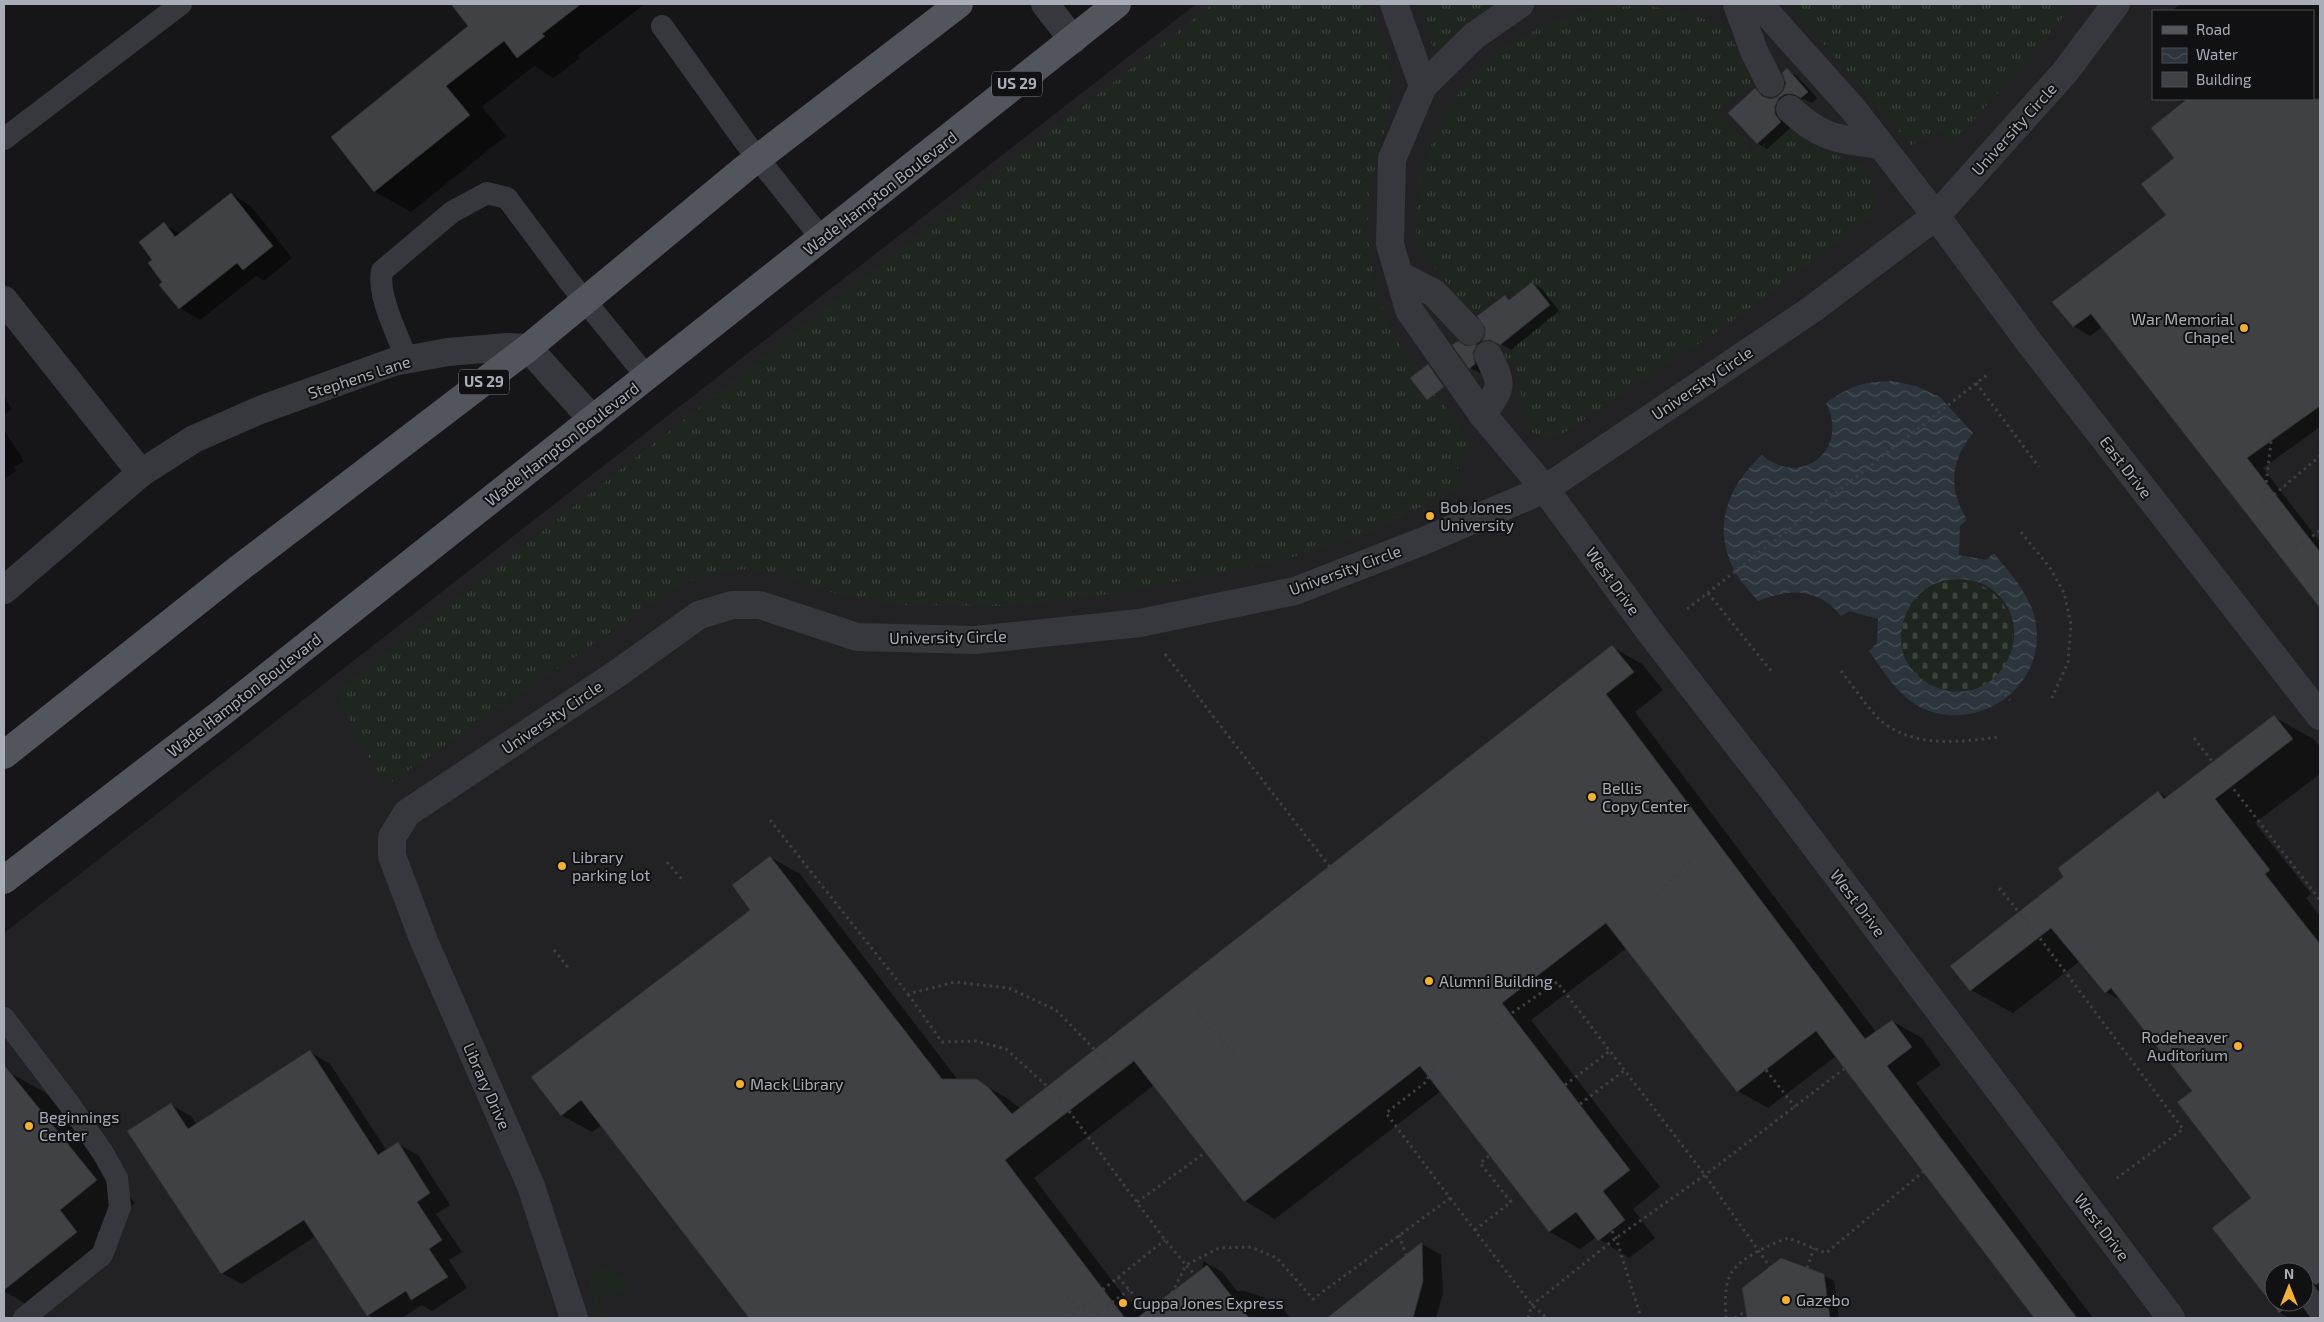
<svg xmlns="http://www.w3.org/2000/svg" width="2324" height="1322" viewBox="0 0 2324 1322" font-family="'Exo 2',sans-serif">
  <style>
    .built { fill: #222225; fill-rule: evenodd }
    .grass { fill: url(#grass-tufts) }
    .cemetery { fill: url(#cemetery-stones) }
    .green { fill: #1e261f }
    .water { fill: url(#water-waves); fill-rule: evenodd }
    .shadow { fill: #0007; fill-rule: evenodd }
    .building { fill: #404145; stroke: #303034 }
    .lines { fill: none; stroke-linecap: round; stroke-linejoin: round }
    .path { stroke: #3d3f44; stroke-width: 3; stroke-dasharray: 2.5 4; stroke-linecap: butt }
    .lane { stroke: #37383d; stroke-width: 22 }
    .street { stroke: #37383d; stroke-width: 28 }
    .primary { stroke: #53555c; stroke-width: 28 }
    .poi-dot { fill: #f2b134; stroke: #111113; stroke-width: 2 }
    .labels { text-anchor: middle; stroke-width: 4; stroke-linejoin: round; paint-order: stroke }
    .shield { fill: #111113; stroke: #7b7e86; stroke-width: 1 }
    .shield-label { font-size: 15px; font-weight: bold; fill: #a8adb8 }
    .street-label { font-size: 16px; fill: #a8adb8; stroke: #111113 }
    .poi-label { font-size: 16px; fill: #a8adb8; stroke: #111113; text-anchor: start }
  </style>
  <defs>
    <pattern id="grass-tufts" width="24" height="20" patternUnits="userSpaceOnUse" patternTransform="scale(1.25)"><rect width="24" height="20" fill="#1e261f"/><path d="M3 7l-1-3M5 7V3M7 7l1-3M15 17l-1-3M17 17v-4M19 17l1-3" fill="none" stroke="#3c433d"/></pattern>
    <pattern id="cemetery-stones" width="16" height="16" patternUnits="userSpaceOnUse" patternTransform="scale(1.25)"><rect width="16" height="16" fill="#1e261f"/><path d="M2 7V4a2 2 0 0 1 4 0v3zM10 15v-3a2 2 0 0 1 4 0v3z" fill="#3c433d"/></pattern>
    <pattern id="water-waves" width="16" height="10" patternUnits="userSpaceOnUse" patternTransform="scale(1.25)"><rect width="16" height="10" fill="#2c353c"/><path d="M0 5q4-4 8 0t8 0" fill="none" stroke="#485056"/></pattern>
  </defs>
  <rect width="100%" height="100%" fill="#161618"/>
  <!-- built -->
  <path class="built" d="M1196,4H2320V1318H4V933ZM2153,11H2313V99H2153ZM2274,1272H2304V1302H2274Z"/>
  <!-- grass -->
  <g class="grass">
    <path d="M1213,4H1369C1385,31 1394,67 1391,98C1386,141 1366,181 1368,225C1370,267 1380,316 1404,351C1426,384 1451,414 1475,445L1463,457L1464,464L1455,471L1464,486L1368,532L1284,560L1118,593L1009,606L899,605L834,593L780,574L739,569L702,576L668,593L390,783L382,781L335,694Z"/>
    <polygon points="1420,4 1504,4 1441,52 1432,45"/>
    <polygon points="1789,4 2072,4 2045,42 1952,143 1941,131 1911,145"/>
    <path d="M1642,5L1685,12L1727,27L1752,84L1718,110L1753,152L1790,125C1813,146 1836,156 1865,166C1876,188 1881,195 1870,218L1724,327L1558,437C1545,438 1537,440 1529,428L1516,372L1503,354L1539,326L1513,290L1472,314L1417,246L1416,213L1422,167L1442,120L1467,81L1500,50L1545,24L1598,9Z"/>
  </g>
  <!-- cemetery -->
  <circle class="cemetery" cx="1957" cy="636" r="56"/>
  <!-- green -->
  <path class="green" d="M597,1264L615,1272L630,1284L629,1290L599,1299L604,1318H598C594,1306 581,1270 597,1264Z"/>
  <!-- water -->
  <path class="water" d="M1892,381L1916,386L1940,397L1973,433C1950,462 1948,488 1967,520L1960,526L1959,555L1986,560L1994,553C2011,575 2032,596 2036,624C2046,688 1976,735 1920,707C1897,695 1883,670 1869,651L1877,643L1878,619L1849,611L1841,616C1818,588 1790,588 1758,601C1750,591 1738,580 1733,568C1712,524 1729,485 1762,455C1802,489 1850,449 1826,403C1851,386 1861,382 1892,381ZM1962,579C1968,580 1975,581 1981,583C2048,615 2004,716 1933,686C1920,680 1907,667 1903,653C1895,623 1912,589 1943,581C1949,579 1956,580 1962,579Z"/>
  <!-- shadow -->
  <g class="shadow">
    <polygon points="452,4 645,4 578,55 580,58 554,78 534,66 482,107 506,136 411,212 374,191 470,26"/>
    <polygon points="2181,4 2320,4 2320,427 2263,468 2320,542 2320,606 2103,327 2090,336 2074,326 2168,215 2183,103 2179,99 2313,99 2313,11 2171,11"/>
    <polygon points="1787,70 1797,76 1817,98 1812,103 1804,99 1796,99 1785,120 1790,128 1767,149 1757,143 1755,89 1769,100 1778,98 1784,92"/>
    <polygon points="231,194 251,206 292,258 264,281 256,276 200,320 180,308 154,260 164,224 181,234"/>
    <polygon points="1532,283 1542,289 1559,311 1511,350 1501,344 1493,346 1483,340 1505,296 1510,299"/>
    <polygon points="1477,346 1486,351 1485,370 1480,373 1470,368 1467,347"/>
    <polygon points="4,396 12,409 4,415"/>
    <polygon points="4,430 24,461 14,467 16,471 4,479"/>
    <polygon points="1612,647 1642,664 1663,690 1635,712 1876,1032 1892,1021 1922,1038 1941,1065 1916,1083 2093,1318 2035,1318 1836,1056 1768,1108 1738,1091 1627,948 1531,1020 1660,1187 1633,1209 1655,1238 1629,1258 1596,1237 1580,1249 1550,1232 1441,1091 1275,1219 1245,1201 1154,1085 1034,1178 1126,1299 1157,1318 750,1318 602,1125 592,1132 561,1115 752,910 770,857 800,874 958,1080 976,1080 1007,1098 1021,1109"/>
    <path d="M2274,717L2315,740L2320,747V774L2255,823L2311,894L2306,898L2320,916V1318H2289L2279,1312L2214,1229L2253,1199L2194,1091L2123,1001L2106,992L2080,961L2013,1013L1971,990L2065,877L2158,792L2168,798ZM2274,1272H2304V1302H2274Z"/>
    <polygon points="310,1052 330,1064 387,1151 398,1144 418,1155 450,1205 436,1214 462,1252 449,1260 467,1288 432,1311 422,1305 402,1318 373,1318 368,1315 316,1236 242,1284 221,1273 171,1105 191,1116 197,1125"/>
    <polygon points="7,1071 46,1093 135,1203 97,1233 114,1254 41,1313 4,1291 4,1074"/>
    <polygon points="1422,1244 1441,1255 1443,1293 1436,1318 1329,1318"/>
    <polygon points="1203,1261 1222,1272 1237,1291 1245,1291 1262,1297 1283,1309 1290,1318 1200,1318"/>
    <polygon points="1823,1275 1834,1281 1839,1318 1748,1318 1743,1289"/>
  </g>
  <!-- building -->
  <g class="building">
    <polygon points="451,4 581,4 542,34 545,36 517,58 504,41 446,86 470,115 374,192 331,137 468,26"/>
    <polygon points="1787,68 1808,92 1801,98 1793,94 1785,94 1779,98 1775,106 1775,114 1781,122 1757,144 1728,113 1755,88 1762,96 1770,99 1777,97 1783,91 1786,83 1782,73"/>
    <polygon points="2187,99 2320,99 2320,406 2247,458 2320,552 2320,608 2091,314 2073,327 2052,302 2166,215 2141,184 2174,158 2151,128"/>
    <polygon points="231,193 273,246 243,270 237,263 179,309 159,285 162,282 148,263 152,260 139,242 164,222 175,237"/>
    <polygon points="1532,282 1550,305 1500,345 1490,340 1482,341 1485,335 1485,328 1477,316 1505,295 1509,300"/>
    <polygon points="1458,341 1466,346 1477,344 1473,353 1475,364 1469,369 1452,345"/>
    <polygon points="1428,364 1444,387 1427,400 1410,378"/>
    <polygon points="1612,645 1634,672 1606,694 1865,1039 1892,1020 1912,1047 1887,1066 2077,1318 2034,1318 1816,1031 1737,1092 1606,923 1502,1003 1630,1170 1603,1191 1625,1220 1598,1241 1576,1212 1549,1232 1420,1066 1244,1202 1134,1061 1005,1160 1125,1318 749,1318 581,1100 561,1116 531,1077 750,910 732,885 770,856 942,1079 977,1079 989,1088 1012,1114"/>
    <polygon points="2274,715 2293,739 2215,799 2270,870 2265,874 2320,944 2320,1282 2316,1285 2311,1281 2304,1280 2304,1272 2274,1272 2274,1302 2294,1302 2279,1313 2212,1228 2251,1198 2177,1102 2192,1091 2111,988 2105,993 2051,928 1970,991 1950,966 2063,877 2058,868 2158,791 2164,799"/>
    <polygon points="310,1050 378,1155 398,1142 430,1193 417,1202 442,1240 429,1249 448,1277 411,1300 406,1291 367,1316 304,1220 221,1274 127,1131 171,1103 188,1129"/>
    <polygon points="4,1065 97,1180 60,1210 77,1232 4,1290"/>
    <polygon points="1422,1242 1423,1281 1413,1318 1327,1318"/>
    <polygon points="1781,1258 1824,1274 1830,1318 1747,1318 1742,1288"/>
    <polygon points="1207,1265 1249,1318 1137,1318 1194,1275"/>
  </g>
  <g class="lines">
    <!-- path -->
    <g class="path">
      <polyline points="1976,383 2039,467"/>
      <polyline points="2264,502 2272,433"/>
      <polyline points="2264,503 2320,456"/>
      <polyline points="2021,532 2050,568 2064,593 2071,624 2068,662 2050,702"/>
      <polyline points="2296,547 2320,531"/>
      <polyline points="1708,593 1772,672"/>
      <polyline points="1687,609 1988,374"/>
      <polyline points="1165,654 1330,867"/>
      <path d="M1841,671C1853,686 1864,703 1877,717C1909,748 1957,743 1998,737"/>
      <polyline points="1992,680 2010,700"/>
      <polyline points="2194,738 2320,900"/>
      <polyline points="770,820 908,994 955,982 1009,988 1056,1010 1095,1050 1106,1064"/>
      <polyline points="667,862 684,882"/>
      <polyline points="1999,888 2039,937 2183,1129 2113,1181"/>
      <polyline points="1656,895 1690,862"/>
      <polyline points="554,950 570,970"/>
      <polyline points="908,994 942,1042 976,1041 1006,1049 1061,1099"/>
      <polyline points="1197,1012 1234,1054"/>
      <polyline points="1496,1024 1557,982 1705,1175 1770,1267"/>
      <polyline points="1766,1070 1795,1107"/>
      <polyline points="1565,1085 1610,1051"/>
      <polyline points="1580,1104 1625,1070"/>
      <polyline points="1069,1111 1165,1240 1186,1265 1219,1248 1251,1247 1277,1258 1313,1299 1450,1198 1386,1113 1426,1082 1434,1065"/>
      <polyline points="1450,1198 1532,1305 1547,1318"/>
      <polyline points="1137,1202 1206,1152"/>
      <polyline points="1475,1230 1511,1202 1480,1163 1490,1155"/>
      <polyline points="1612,1231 1616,1238 1641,1318"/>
      <polyline points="1399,1235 1406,1255"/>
      <polyline points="1807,1268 1814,1248"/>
      <polyline points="1118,1277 1154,1318"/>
      <polyline points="1068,1297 1078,1309"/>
      <polyline points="1134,1310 1142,1305"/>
      <polyline points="1067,1318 1165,1240"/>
      <polyline points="1091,1318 1129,1290"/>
      <polyline points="1165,1318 1167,1303 1186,1265 1195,1275"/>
      <polyline points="1528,1318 1532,1305 1616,1238 1705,1175 1844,1069"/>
      <path d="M1726,1318C1725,1304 1724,1284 1732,1272C1742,1256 1772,1244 1788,1238L1826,1253L1923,1172"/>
      <polyline points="1735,1318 1746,1311"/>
    </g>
    <!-- lane -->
    <g class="lane">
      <polyline points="662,26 745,142 822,239"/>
      <polyline points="4,139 181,4"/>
      <path d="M407,360C398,335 377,296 382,271L452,212L487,193L507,198L568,280L647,377"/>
      <polyline points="4,1018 70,1105 103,1153 117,1178 120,1207 102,1255 24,1318"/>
      <polyline points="2306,1293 2320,1312"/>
    </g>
    <!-- street -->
    <g class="street">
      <polyline points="1045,4 1073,40"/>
      <polyline points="1394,4 1423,86"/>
      <polyline points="1520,4 1474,36 1423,86 1392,159 1390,244 1409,310 1482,414 1545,489 1653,636 1772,789 2171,1318"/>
      <polyline points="1737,4 1754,51 1770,83"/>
      <polyline points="1748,4 1767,13 1853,109 1936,216 2029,342 2320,716"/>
      <path d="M1790,109C1823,140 1839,139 1881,145"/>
      <polyline points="1399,275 1434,293 1470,331"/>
      <polyline points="4,300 141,473"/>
      <path d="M1482,414C1503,387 1503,385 1488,355"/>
      <polyline points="4,590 141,473 194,439 260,410 393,362 448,352 507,347 528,348 593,420"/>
      <polyline points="574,1318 531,1186 424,941 392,856 392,837 407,813 618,673 699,615 732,605 760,605 857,637 975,640 1140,623 1295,591 1426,540 1545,489 1811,310 1936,216 2065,72 2116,4"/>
    </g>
    <!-- primary -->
    <g class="primary">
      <polyline points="4,755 237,570 528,348 744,169 959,4"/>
      <polyline points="4,880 220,714 1117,4"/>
    </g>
  </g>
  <!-- markers -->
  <g class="poi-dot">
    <circle cx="2244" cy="328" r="5"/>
    <circle cx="1430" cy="516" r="5"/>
    <circle cx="1592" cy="797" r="5"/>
    <circle cx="562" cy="866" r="5"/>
    <circle cx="1429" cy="981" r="5"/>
    <circle cx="2238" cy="1046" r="5"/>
    <circle cx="740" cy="1084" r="5"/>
    <circle cx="29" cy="1126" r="5"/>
    <circle cx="1786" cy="1300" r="5"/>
    <circle cx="1123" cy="1303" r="5"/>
  </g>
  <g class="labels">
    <!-- shield labels -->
    <g class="shield">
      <rect x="992" y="71.5" width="50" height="25" rx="4"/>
      <rect x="459" y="369.5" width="50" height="25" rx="4"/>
    </g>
    <g class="shield-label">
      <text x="1017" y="89">US 29</text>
      <text x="484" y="387">US 29</text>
    </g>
    <!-- street labels -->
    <g class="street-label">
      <text transform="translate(2014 129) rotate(-48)" y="6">University Circle</text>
      <text transform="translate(880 193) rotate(-38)" y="6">Wade Hampton Boulevard</text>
      <text transform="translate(359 377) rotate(-18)" y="6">Stephens Lane</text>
      <text transform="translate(1702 383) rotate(-34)" y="6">University Circle</text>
      <text transform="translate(562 444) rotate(-38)" y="6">Wade Hampton Boulevard</text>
      <text transform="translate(2126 467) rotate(52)" y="6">East Drive</text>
      <text transform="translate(1345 570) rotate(-20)" y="6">University Circle</text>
      <text transform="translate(1613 581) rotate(54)" y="6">West Drive</text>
      <text transform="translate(948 637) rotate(-1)" y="6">University Circle</text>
      <text transform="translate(244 695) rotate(-38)" y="6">Wade Hampton Boulevard</text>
      <text transform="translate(552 717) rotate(-34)" y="6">University Circle</text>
      <text transform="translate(1858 903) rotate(53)" y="6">West Drive</text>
      <text transform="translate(487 1086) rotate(66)" y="6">Library Drive</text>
      <text transform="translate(2102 1227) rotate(53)" y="6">West Drive</text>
    </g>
    <!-- poi labels -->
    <g class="poi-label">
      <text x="2234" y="325" text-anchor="end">War Memorial<tspan x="2234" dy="18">Chapel</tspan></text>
      <text x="1440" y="513">Bob Jones<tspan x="1440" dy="18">University</tspan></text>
      <text x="1602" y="794">Bellis<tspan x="1602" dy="18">Copy Center</tspan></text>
      <text x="572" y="863">Library<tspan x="572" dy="18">parking lot</tspan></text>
      <text x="1439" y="987">Alumni Building</text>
      <text x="2228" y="1043" text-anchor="end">Rodeheaver<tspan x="2228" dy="18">Auditorium</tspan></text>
      <text x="750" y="1090">Mack Library</text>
      <text x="39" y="1123">Beginnings<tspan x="39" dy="18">Center</tspan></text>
      <text x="1796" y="1306">Gazebo</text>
      <text x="1133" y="1309">Cuppa Jones Express</text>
    </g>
  </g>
  <!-- border -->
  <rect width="2324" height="1322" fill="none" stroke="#a8adb8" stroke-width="10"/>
  <!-- legend -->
  <rect x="2152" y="10" width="162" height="90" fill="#111113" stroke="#4d4f55"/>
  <rect x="2162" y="26" width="25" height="8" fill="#53555c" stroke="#4d4f55"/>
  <text x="2196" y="35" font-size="15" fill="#a8adb8">Road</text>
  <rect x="2162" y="48" width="25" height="15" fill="url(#water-waves)" stroke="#4d4f55"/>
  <text x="2196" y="60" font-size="15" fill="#a8adb8">Water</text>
  <rect x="2162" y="72" width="25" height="15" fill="#404145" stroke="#4d4f55"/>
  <text x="2196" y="85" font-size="15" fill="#a8adb8">Building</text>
  <!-- north arrow -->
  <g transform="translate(2289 1287)"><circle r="24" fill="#111113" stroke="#4d4f55"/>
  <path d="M0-4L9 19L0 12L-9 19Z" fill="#f2b134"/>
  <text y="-8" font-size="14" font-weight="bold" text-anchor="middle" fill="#a8adb8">N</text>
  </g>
</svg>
